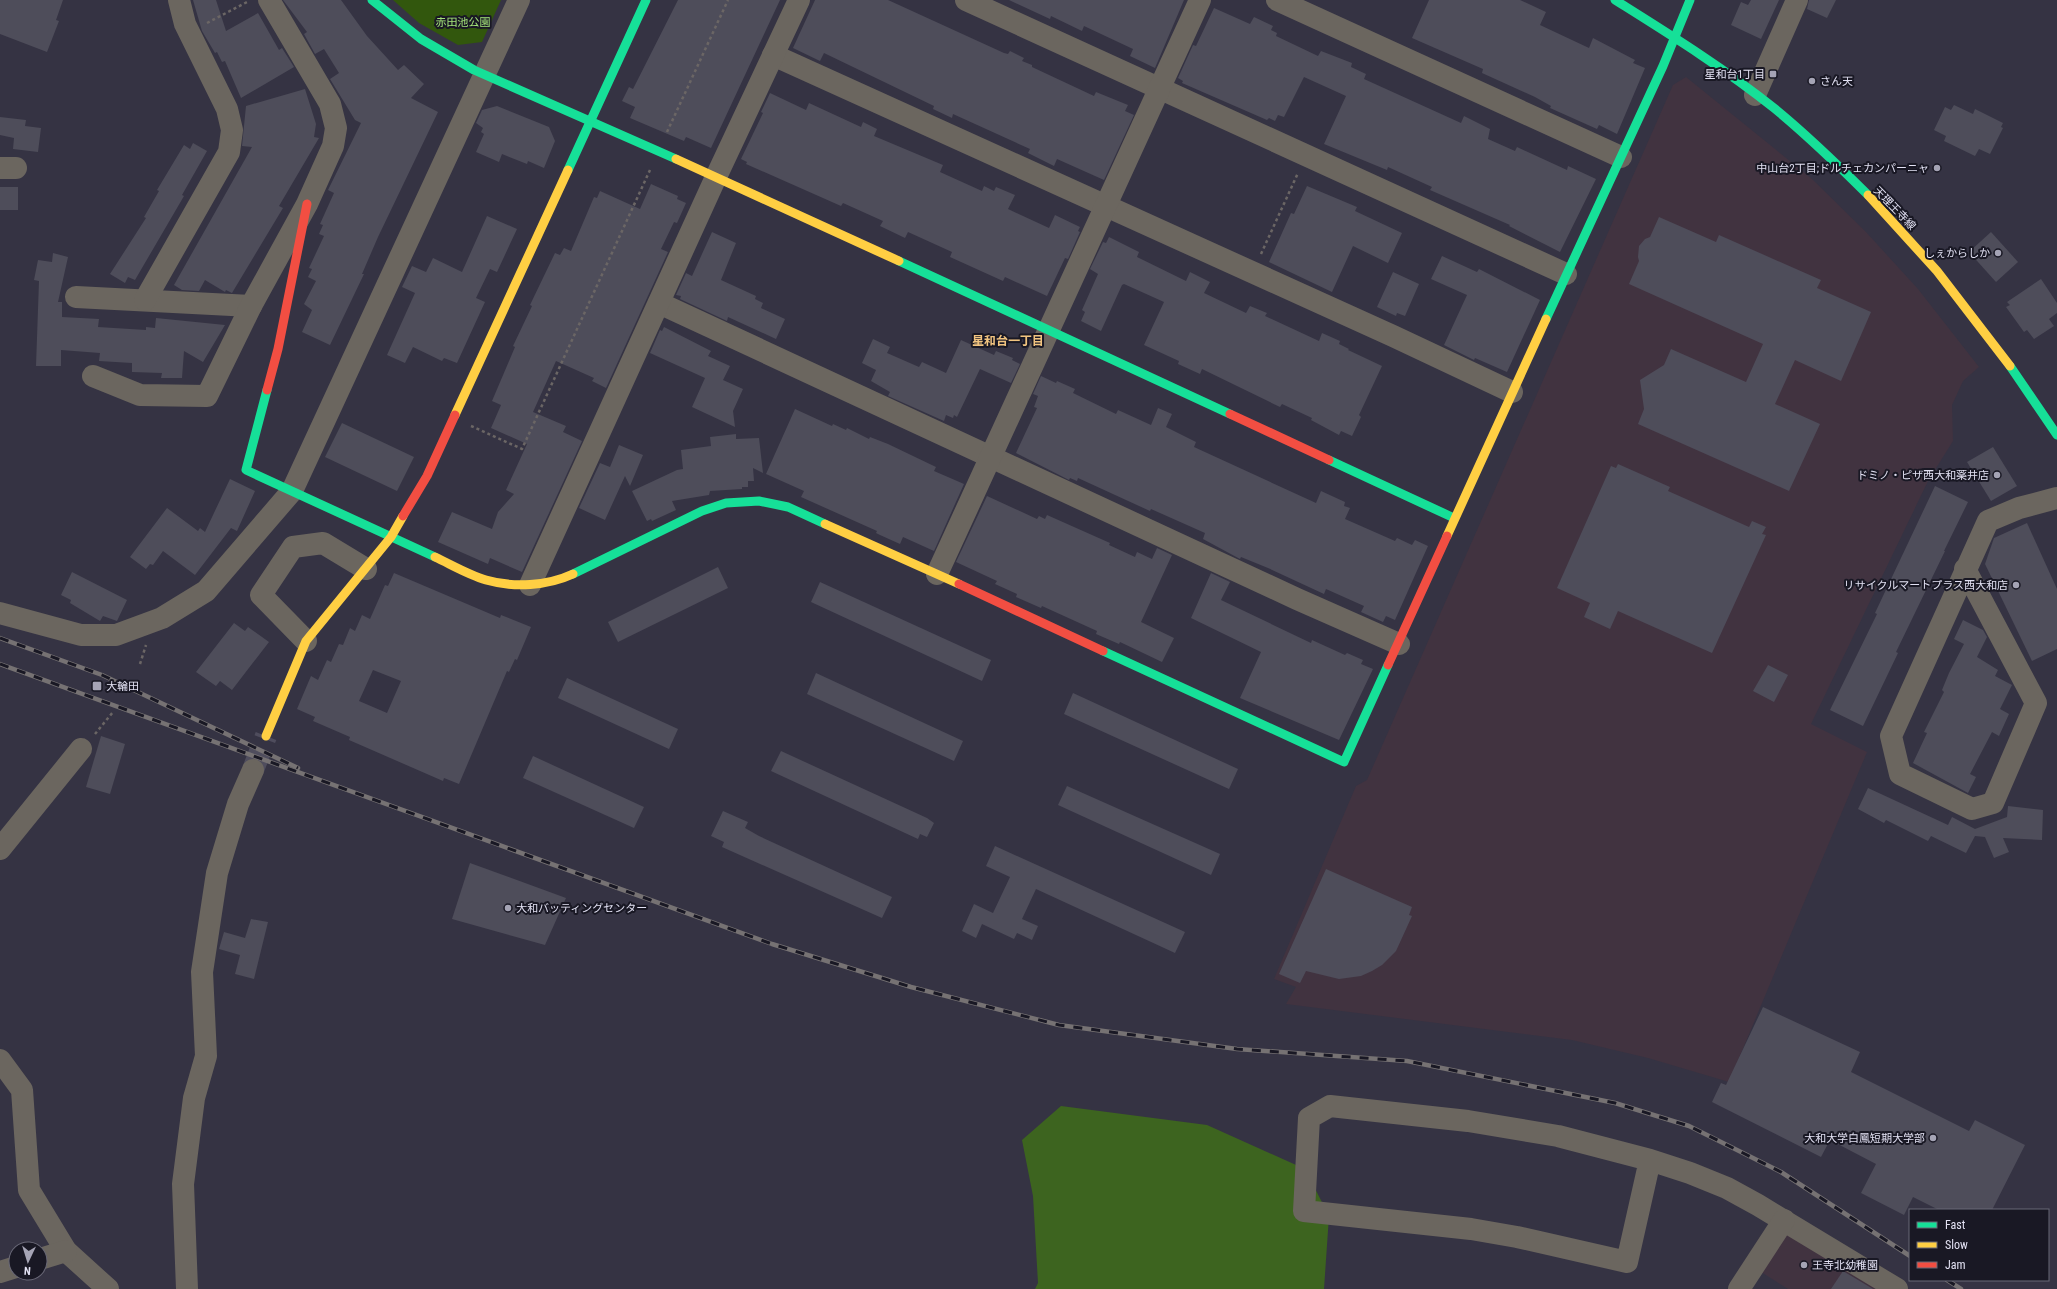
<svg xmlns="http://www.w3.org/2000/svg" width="2057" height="1289" viewBox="0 0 2057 1289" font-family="'Roboto Condensed','Noto Sans JP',sans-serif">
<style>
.education{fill:#413340}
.green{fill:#32570d}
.forest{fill:#3d641f}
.building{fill:#4e4d5a;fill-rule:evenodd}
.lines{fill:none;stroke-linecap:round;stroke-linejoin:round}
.street-tunnel{stroke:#4f4d5d;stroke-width:22;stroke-dasharray:22 11;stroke-linecap:butt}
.path{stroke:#6b6665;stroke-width:2.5;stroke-dasharray:3 3;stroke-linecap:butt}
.street{stroke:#6b665f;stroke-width:22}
.fast{stroke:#16e098;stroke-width:9}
.slow{stroke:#ffcf43;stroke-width:9}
.jam{stroke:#f24e42;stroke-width:9}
.rail-casing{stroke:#767273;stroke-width:4.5}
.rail{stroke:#191824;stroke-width:3;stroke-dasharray:9;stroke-linecap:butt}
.poi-dot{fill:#a5a4b5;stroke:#191824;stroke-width:1.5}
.labels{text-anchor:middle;stroke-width:4;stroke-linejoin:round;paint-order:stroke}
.park-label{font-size:11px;fill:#a3e379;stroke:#191824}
.poi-label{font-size:11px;fill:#e2e1f3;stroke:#191824;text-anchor:end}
.street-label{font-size:11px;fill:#e2e1f3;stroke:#191824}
.neighbourhood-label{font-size:12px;font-weight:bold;fill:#f1c480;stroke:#191824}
</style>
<rect width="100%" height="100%" fill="#353343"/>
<g class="education">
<path d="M 1686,77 L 1812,179 L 1866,232 L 1918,289 L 1979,367 L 1963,381 L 1952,405 L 1953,441 L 1928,481 L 1811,724 L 1867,752 L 1729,1082 L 1648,1058 L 1572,1040 L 1286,1004 L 1296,987 L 1274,979 L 1356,786 L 1367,780 L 1673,85 Z"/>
<path d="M 1789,1234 L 1883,1289 L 1788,1289 L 1758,1270 L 1778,1240 Z"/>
</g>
<path class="green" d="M 393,0 L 501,0 L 482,42 L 458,45 L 419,23 Z"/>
<path class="forest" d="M 1061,1106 L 1207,1125 L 1305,1169 L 1329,1216 L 1324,1289 L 1035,1289 L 1038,1283 L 1033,1196 L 1022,1140 Z"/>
<g class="building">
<path d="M 0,0 L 63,0 L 56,20 L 59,21 L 47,52 L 0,34 Z"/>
<path d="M 193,0 L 216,0 L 226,31 L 258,13 L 279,50 L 282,48 L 294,67 L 241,98 L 225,61 L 222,62 L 217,52 L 215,53 L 202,31 Z"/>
<path d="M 283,0 L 341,0 L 367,36 L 398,70 L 404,65 L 424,84 L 411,98 L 438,112 L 378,237 L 362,274 L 364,274 L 330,345 L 302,332 L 312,310 L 304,304 L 316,281 L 308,277 L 312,269 L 309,268 L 324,236 L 319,234 L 323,225 L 320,224 L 334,193 L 328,190 L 361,123 L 355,120 L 330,79 L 339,73 L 324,49 L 315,54 L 304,34 L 307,32 Z"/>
<path d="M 678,0 L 780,0 L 711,148 L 686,137 L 684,141 L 630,118 L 635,107 L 622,101 L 629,87 L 633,89 Z"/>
<path d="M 815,0 L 888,0 L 1004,53 L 1008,54 L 1010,51 L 1024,58 L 1022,61 L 1032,65 L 1032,67 L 1094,96 L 1096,92 L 1128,105 L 1125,111 L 1134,115 L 1104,180 L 1057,159 L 1054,166 L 1028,153 L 1030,149 L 953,114 L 952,118 L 933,109 L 934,106 L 824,53 L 820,61 L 793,48 Z"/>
<path d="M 1009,0 L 1184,0 L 1155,68 L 1130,56 L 1133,49 L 1084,26 L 1082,31 L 1051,16 L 1050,19 Z"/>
<path d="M 1429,0 L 1520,0 L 1546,12 L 1540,25 L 1589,48 L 1593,38 L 1635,60 L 1633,63 L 1645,68 L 1617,134 L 1599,125 L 1597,129 L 1550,108 L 1551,106 L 1535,97 L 1482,73 L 1483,69 L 1412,38 Z"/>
<path d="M 1751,0 L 1779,0 L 1761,39 L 1731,25 L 1741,2 L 1748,5 Z"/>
<path d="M 1809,0 L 1836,0 L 1827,18 L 1807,9 Z"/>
<path d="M 1214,8 L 1250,24 L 1254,17 L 1273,26 L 1271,30 L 1277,33 L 1276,36 L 1318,56 L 1321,51 L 1352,63 L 1351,67 L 1366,74 L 1364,79 L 1461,123 L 1464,116 L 1490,129 L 1488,139 L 1515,151 L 1517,147 L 1567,170 L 1568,166 L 1596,179 L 1560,252 L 1509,226 L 1510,225 L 1430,190 L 1432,187 L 1388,167 L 1387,170 L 1324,144 L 1346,96 L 1304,77 L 1284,117 L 1278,115 L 1275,121 L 1269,118 L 1267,120 L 1182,83 L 1183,81 L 1178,78 L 1193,45 L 1196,46 Z"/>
<path d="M 305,89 L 316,124 L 314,137 L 319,138 L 279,206 L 283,208 L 232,293 L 226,290 L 225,292 L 205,280 L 199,291 L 182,290 L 174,285 L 252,147 L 242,146 L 246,106 Z"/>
<path d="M 770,93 L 806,110 L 809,103 L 861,127 L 863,122 L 877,129 L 874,136 L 943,165 L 940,172 L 982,191 L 984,186 L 994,191 L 996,187 L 1015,195 L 1008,209 L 1049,228 L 1055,215 L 1080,227 L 1078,231 L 1080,232 L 1068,259 L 1065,258 L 1047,296 L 1005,277 L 1003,281 L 950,257 L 952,252 L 908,232 L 905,238 L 880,226 L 883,221 L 843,203 L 841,206 L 746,164 L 747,162 L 741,159 L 763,113 L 761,112 Z"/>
<path d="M 1954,105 L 1973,114 L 1975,109 L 2003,123 L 2001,127 L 2003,128 L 1990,154 L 1979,149 L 1975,156 L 1944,141 L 1946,136 L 1934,130 L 1945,107 L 1951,110 Z"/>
<path d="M 497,106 L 549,127 L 555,141 L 544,168 L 528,161 L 527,164 L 502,154 L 499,162 L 476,152 L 484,134 L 481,132 L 483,128 L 476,123 L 482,110 Z"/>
<path d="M 0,117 L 26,120 L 25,126 L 41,128 L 38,152 L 13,149 L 14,138 L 0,135 Z"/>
<path d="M 193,143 L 207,151 L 182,195 L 184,196 L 135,280 L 128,277 L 125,283 L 110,274 L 146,218 L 144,217 L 159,191 L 157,190 L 184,145 L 190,149 Z"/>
<path d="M 651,184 L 678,196 L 677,199 L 686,203 L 677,223 L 674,222 L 661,249 L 668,252 L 606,388 L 592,381 L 594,378 L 556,361 L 533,412 L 566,426 L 563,432 L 582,441 L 522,572 L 490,558 L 488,564 L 438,542 L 452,512 L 492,529 L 498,512 L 514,494 L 506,490 L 527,444 L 491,428 L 501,405 L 492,401 L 515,347 L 513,346 L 532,306 L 530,305 L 555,253 L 560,255 L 564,248 L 571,251 L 594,197 L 597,198 L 600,191 L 640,209 Z"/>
<path d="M 1307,186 L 1357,207 L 1355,211 L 1402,233 L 1388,263 L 1353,246 L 1332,292 L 1269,262 L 1291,213 L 1294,214 Z"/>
<rect x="0" y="187" width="18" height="23"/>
<path d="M 487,216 L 517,229 L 497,272 L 490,269 L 476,298 L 485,302 L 457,363 L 444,358 L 442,361 L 413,347 L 405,363 L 387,355 L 415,293 L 402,287 L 412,266 L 426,272 L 433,258 L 462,272 Z"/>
<path d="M 1659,217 L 1716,242 L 1719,235 L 1821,280 L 1817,288 L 1871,312 L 1841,381 L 1795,360 L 1775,404 L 1820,424 L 1789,491 L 1638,424 L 1644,409 L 1640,380 L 1664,365 L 1671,349 L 1746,382 L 1763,344 L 1629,284 L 1639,261 L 1638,257 L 1639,246 L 1645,239 L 1650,237 Z"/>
<path d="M 712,232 L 736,243 L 721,280 L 756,296 L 755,299 L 763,303 L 761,308 L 785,319 L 776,339 L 728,317 L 727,321 L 680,299 L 681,296 L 676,295 L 686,273 L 692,276 Z"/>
<path d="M 1991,232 L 2018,262 L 1996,282 L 1969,252 Z"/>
<path d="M 1109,237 L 1139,252 L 1137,257 L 1186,281 L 1190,272 L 1210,282 L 1204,293 L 1246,313 L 1250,306 L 1267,313 L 1265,316 L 1319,341 L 1322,333 L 1340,341 L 1339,344 L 1349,349 L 1348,350 L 1382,366 L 1359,415 L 1361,417 L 1352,436 L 1341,431 L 1339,435 L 1311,420 L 1312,418 L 1282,404 L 1280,407 L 1202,369 L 1200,374 L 1178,364 L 1179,361 L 1144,345 L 1164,302 L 1124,284 L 1122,285 L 1101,331 L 1081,321 L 1085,312 L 1082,310 L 1098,274 L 1090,269 L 1103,242 L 1106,243 Z"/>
<path d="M 53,253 L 68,257 L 58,302 L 62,302 L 62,317 L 99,319 L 98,327 L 146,330 L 146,327 L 155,328 L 156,318 L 225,325 L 203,362 L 184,351 L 182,378 L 161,378 L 162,373 L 132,372 L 132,363 L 99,361 L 100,353 L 61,350 L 61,366 L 36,366 L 39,281 L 34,280 L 38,260 L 52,262 Z"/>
<path d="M 1442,256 L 1477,272 L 1479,269 L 1540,300 L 1507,372 L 1475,358 L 1474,360 L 1444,345 L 1467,295 L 1431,279 Z"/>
<path d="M 1393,272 L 1419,284 L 1405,316 L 1397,313 L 1396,316 L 1377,307 Z"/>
<path d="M 2041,279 L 2057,303 L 2057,313 L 2049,319 L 2054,326 L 2034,339 L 2027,330 L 2024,332 L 2006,307 L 2010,305 L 2007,302 Z"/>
<path d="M 664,327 L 711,351 L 708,356 L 730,366 L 723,380 L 743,389 L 733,411 L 735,427 L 692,407 L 705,378 L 650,353 L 660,330 L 662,331 Z"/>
<path d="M 873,339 L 890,347 L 887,353 L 919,367 L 922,362 L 946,373 L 961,340 L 994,355 L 996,351 L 1013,358 L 1012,360 L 1020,364 L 1011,383 L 980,369 L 957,417 L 954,415 L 953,418 L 946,415 L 944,421 L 888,396 L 890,392 L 871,381 L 876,370 L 862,363 Z"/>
<path d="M 1041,376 L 1056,383 L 1057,381 L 1075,389 L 1073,393 L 1116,414 L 1118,410 L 1151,425 L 1158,408 L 1172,414 L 1166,427 L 1196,442 L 1194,447 L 1316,503 L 1321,491 L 1345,502 L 1344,506 L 1350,508 L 1345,519 L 1395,541 L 1397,538 L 1412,545 L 1415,540 L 1428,546 L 1395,620 L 1386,616 L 1383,622 L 1361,612 L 1364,606 L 1326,589 L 1324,594 L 1268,568 L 1241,557 L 1240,559 L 1203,539 L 1205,533 L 1151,509 L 1150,511 L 1078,478 L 1077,481 L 1070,478 L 1069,480 L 1016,453 L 1037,408 L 1034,407 L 1038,396 L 1033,394 Z"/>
<path d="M 795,409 L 832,426 L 833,424 L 846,430 L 847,428 L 869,439 L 870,437 L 888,444 L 936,467 L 934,471 L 964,484 L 934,551 L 903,537 L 900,544 L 880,535 L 876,533 L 877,531 L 801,497 L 804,491 L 766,474 Z"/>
<path d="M 342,423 L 414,457 L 397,491 L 325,457 Z"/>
<path d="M 736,434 L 736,439 L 759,438 L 763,473 L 753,468 L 754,481 L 748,481 L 748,487 L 742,487 L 742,489 L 710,491 L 709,495 L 672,501 L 676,510 L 652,521 L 651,519 L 647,521 L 632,491 L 677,470 L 683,469 L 681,450 L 711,446 L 710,437 Z"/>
<path d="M 619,445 L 643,455 L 630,486 L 625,476 L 605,520 L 579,508 L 600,463 L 610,467 Z"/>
<path d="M 1993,447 L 2017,486 L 1991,501 L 1967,462 Z"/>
<path d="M 1618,464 L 1670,487 L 1668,491 L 1749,527 L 1752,521 L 1766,527 L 1762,534 L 1766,535 L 1712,653 L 1618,611 L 1610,629 L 1584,617 L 1590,603 L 1557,588 L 1611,466 L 1616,468 Z"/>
<path d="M 230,479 L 255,491 L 237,531 L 231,528 L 195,575 L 163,551 L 153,565 L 150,564 L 146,569 L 130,557 L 167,508 L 198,531 L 200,528 L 205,532 Z"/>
<path d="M 1935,486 L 1968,502 L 1944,551 L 1945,551 L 1896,652 L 1898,653 L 1863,726 L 1830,710 L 1877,614 L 1875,613 Z"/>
<path d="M 987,496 L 1037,519 L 1039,516 L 1045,519 L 1047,515 L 1110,543 L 1109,545 L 1135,557 L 1137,552 L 1152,559 L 1157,548 L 1172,555 L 1141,622 L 1174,638 L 1162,662 L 1120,642 L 1119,644 L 1096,634 L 1097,631 L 1042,606 L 1041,608 L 1016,597 L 1017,594 L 995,584 L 997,581 L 956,562 Z"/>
<path d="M 2027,523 L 2057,589 L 2057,649 L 2032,661 L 1985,564 L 1994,538 Z"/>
<path d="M 718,567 L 728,588 L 618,642 L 608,622 Z"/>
<path d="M 72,572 L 127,600 L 117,621 L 103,616 L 100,621 L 70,603 L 71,600 L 61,595 Z"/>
<path d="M 394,573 L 500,618 L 501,615 L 531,627 L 517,660 L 515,659 L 509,672 L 507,671 L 459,784 L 444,778 L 443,781 L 349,740 L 350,737 L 313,721 L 315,717 L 297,709 L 311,676 L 318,680 L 327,660 L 331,662 L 339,644 L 343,645 L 350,628 L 355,631 L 362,615 L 370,619 L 385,585 L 388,586 ZM 373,670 L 401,681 L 387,713 L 359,701 Z"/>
<path d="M 1211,573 L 1230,582 L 1221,600 L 1311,643 L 1312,640 L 1345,655 L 1347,653 L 1363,660 L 1361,664 L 1373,669 L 1339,740 L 1240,698 L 1261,652 L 1191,618 Z"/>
<path d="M 820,582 L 991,660 L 982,681 L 811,602 Z"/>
<path d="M 1963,620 L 1983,630 L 1987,637 L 1977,657 L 1998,670 L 1995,676 L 2012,685 L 2000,709 L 2009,714 L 1999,736 L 1992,732 L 1970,774 L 1976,777 L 1968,793 L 1913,763 L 1927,733 L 1924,732 L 1944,692 L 1942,690 L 1949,673 L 1964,644 L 1954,639 Z"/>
<path d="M 234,623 L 245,631 L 248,627 L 269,642 L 232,690 L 220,681 L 216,686 L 196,672 Z"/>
<path d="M 1768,665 L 1788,675 L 1774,702 L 1753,691 Z"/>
<path d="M 816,673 L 963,741 L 954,761 L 807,694 Z"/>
<path d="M 567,678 L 678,729 L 669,749 L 558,698 Z"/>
<path d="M 1073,693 L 1238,769 L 1229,789 L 1064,714 Z"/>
<path d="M 101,736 L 125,744 L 110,794 L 86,787 Z"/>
<path d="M 781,751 L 927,818 L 934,823 L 927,837 L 920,834 L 918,839 L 771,771 Z"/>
<path d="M 533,756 L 644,807 L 634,828 L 523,778 Z"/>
<path d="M 1067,786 L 1220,854 L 1211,875 L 1058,805 Z"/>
<path d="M 1868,788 L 1948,825 L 1952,817 L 1975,829 L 2007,817 L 2008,806 L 2043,810 L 2042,840 L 2003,838 L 2009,852 L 1994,858 L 1985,837 L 1975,836 L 1966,853 L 1931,836 L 1928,841 L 1886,820 L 1884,823 L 1858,809 Z"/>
<path d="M 723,811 L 748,822 L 745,828 L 759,836 L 892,897 L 882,918 L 722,847 L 724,842 L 711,836 Z"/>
<path d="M 995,846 L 1185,932 L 1175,953 L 1036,889 L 1022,919 L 1038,926 L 1032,940 L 1017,933 L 1014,939 L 982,924 L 976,938 L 962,931 L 974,904 L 993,913 L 1010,877 L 986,866 Z"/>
<path d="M 470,863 L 566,898 L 545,945 L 452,919 Z"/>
<path d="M 1326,869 L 1412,907 L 1409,915 L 1412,916 L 1396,951 L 1382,965 L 1372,971 L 1361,976 L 1339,979 L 1306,971 L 1300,983 L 1279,974 Z"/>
<path d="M 251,919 L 268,922 L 254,979 L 235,974 L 240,955 L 219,949 L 224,932 L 245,938 Z"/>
<path d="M 1763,1007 L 1860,1052 L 1851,1072 L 1969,1131 L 1975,1120 L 2025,1145 L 1992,1210 L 1939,1210 L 1913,1197 L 1904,1215 L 1861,1193 L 1876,1164 L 1830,1140 L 1821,1157 L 1712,1102 L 1721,1083 L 1726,1085 Z"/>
<path d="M 1843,1271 L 1873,1289 L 1831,1289 Z"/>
</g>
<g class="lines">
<path class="street-tunnel" d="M 253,770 L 266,736"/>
<g class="path">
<path d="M 207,23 L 249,1"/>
<path d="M 667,132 L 728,0"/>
<path d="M 1261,254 L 1298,173"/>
<path d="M 471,426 L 522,449 L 650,170"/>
<path d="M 140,664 L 146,645"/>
<path d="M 95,734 L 113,712"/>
</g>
<g class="street">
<path d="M 966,0 L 1566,274"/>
<path d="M 1277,0 L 1621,157"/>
<path d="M 773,55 L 1393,336 L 1512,392"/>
<path d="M 1755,95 L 1797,0"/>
<path d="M 0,168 L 16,168"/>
<path d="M 76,297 L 251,306"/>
<path d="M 145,300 L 229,152 L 232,130 L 227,109 L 185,24 L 179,0"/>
<path d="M 659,303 L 1297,599 L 1399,644"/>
<path d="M 93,376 L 140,395 L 207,396 L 251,306 L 307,204 L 333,146 L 336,128 L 330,104 L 269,0"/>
<path d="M 1965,569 L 2036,703 L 1993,803 L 1972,809 L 1900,774 L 1891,736 L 1988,521 L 2019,508 L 2057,498"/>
<path d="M 937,574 L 1200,0"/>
<path d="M 530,585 L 716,177 L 799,0"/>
<path d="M 0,613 L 81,635 L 116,635 L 162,618 L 206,591 L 292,491 L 519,0"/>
<path d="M 306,641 L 261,595 L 293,547 L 323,543 L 366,569"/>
<path d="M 0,849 L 81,749"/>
<path d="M 0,1060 L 22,1090 L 29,1190 L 66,1251 L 108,1289"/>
<path d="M 1650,1160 L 1627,1262 L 1517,1237 L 1471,1229 L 1304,1211 L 1309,1118 L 1330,1106 L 1468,1121 L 1558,1136 L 1650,1160 L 1690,1173 L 1727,1188 L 1758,1205 L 1897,1289"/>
<path d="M 40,1259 L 66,1251"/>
<path d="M 0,1272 L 16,1267"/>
<path d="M 187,1289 L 183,1184 L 194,1098 L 206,1056 L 202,972 L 217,873 L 238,804 L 253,770"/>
<path d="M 1739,1289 L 1784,1220"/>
</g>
<g class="fast">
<path d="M 372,0 L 421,39 L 474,70 L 676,159"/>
<path d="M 1615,0 C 1669,34 1724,68 1774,108 C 1807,135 1838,165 1868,195"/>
<path d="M 568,170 L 646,0"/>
<path d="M 899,261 L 1230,414"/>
<path d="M 1546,319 L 1663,66 L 1690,0"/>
<path d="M 2010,366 L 2057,435"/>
<path d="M 267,390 L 246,470 L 435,557"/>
<path d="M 1329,460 L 1454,518"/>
<path d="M 573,574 L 702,511 L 726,503 L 759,501 L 788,507 L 825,524"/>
<path d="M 1103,651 L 1344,762 L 1388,665"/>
</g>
<g class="slow">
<path d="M 676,159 L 899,261"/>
<path d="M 1868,195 L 1937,271 L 2010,366"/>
<path d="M 455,415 L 568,170"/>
<path d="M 825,524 L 959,584"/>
<path d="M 1447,536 L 1546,319"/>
<path d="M 435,557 C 452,565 469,575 486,580 C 514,588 547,586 573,574"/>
<path d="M 266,736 L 306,641 L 391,537 L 403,516"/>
</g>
<g class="jam">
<path d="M 267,390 L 278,349 L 307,204"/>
<path d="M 1230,414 L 1329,460"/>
<path d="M 403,516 L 427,476 L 455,415"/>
<path d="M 959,584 L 1103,651"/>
<path d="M 1388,665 L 1447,536"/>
</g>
<defs>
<g id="rail">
<path d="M 0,638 L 102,675 L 298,768"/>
<path d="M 0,664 L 772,944 L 911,987 L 1059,1025 L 1237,1049 L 1407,1061 L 1615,1103 L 1689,1126 L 1781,1172 L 1910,1256"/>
<path d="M 1947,1280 L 1961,1289"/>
</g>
</defs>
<use href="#rail" class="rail-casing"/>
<use href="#rail" class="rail"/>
</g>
<g class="poi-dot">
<rect x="1769" y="70" width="8" height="8" rx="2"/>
<circle cx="1812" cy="81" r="4"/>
<circle cx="1937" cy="168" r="4"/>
<circle cx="1998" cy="253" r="4"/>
<circle cx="1997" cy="475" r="4"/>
<circle cx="2016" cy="585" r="4"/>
<rect x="92" y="681" width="10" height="10" rx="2"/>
<circle cx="508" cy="908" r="4"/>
<circle cx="1933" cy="1138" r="4"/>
<circle cx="1804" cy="1265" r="4"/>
</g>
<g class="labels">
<g class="park-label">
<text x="463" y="26">赤田池公園</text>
</g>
<g class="poi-label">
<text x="1765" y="78">星和台1丁目</text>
<text x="1820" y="85" text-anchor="start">さん天</text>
<text x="1929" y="172">中山台2丁目;ドルチェカンパーニャ</text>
<text x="1990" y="257">しぇからしか</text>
<text x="1989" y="479">ドミノ・ピザ西大和薬井店</text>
<text x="2008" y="589">リサイクルマートプラス西大和店</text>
<text x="106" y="690" text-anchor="start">大輪田</text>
<text x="516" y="912" text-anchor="start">大和バッティングセンター</text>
<text x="1925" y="1142">大和大学白鳳短期大学部</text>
<text x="1812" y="1269" text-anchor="start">王寺北幼稚園</text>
</g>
<g class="street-label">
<text transform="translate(1895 208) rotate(46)" y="4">天理王寺線</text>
</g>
<g class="neighbourhood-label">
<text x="1008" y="345">星和台一丁目</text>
</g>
</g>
<rect x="1909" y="1209" width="140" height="72" fill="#191824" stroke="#696877"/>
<rect x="1917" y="1222" width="20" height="6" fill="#16e098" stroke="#696877"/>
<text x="1945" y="1229" font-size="12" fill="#e2e1f3">Fast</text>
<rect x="1917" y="1242" width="20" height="6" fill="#ffcf43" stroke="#696877"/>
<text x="1945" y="1249" font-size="12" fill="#e2e1f3">Slow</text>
<rect x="1917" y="1262" width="20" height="6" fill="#f24e42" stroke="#696877"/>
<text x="1945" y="1269" font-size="12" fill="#e2e1f3">Jam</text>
<g transform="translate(28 1261) rotate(184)"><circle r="19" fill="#191824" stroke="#696877"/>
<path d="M0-3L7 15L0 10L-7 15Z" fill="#a5a4b5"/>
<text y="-6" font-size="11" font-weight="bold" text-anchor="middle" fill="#e2e1f3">N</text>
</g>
</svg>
